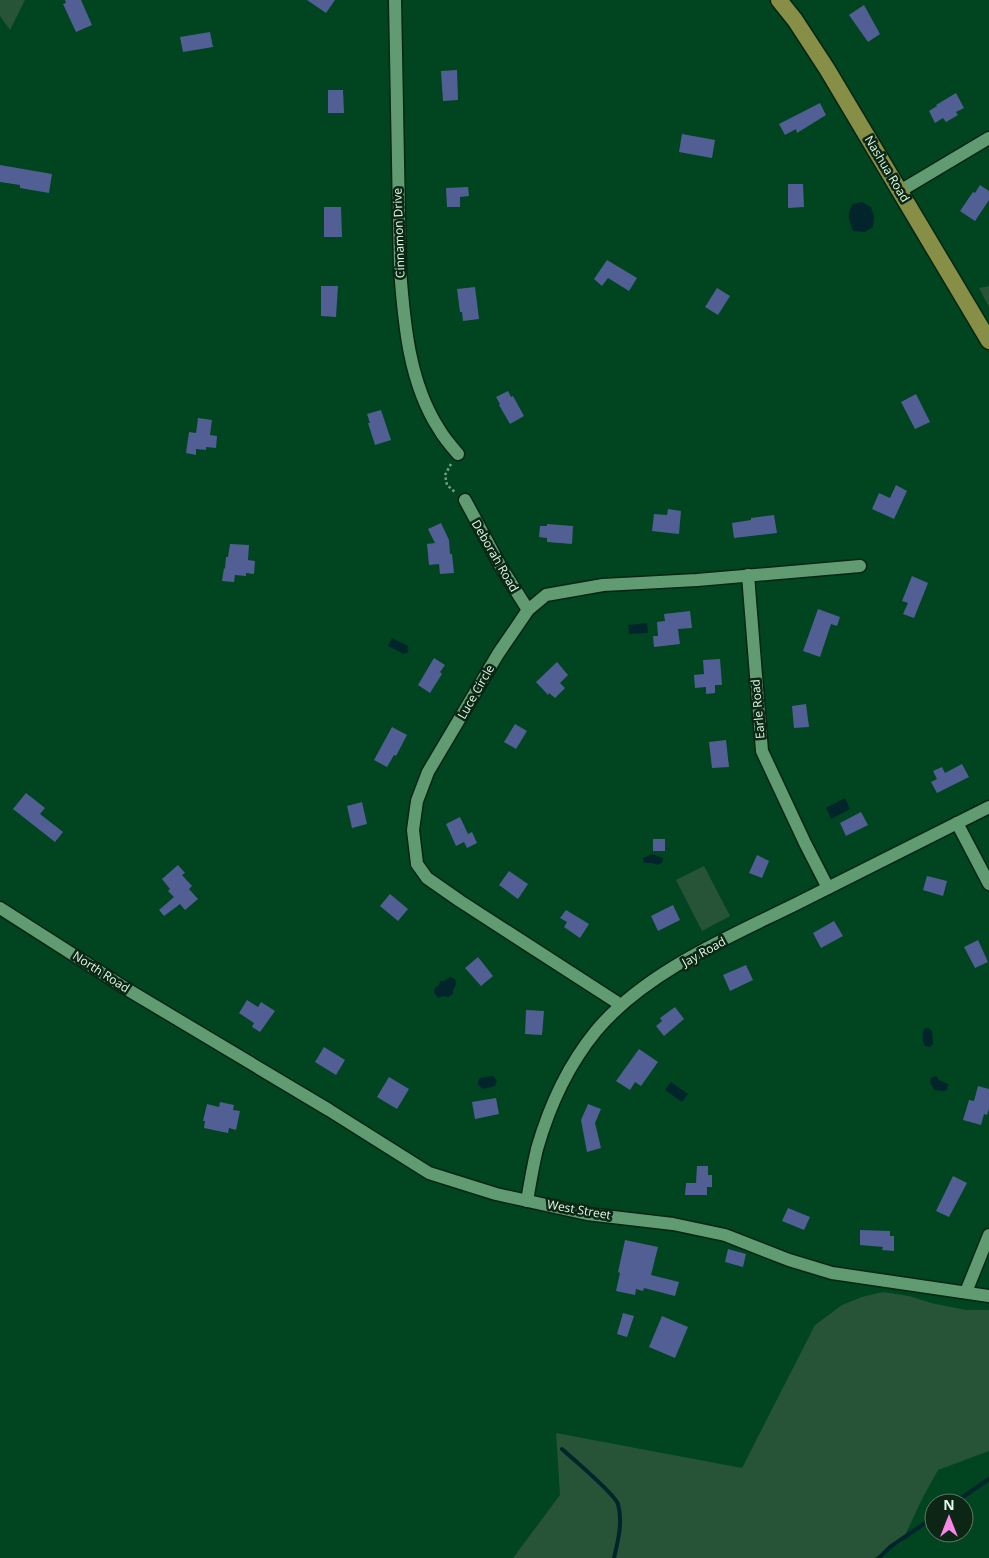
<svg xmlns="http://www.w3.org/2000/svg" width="989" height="1558" viewBox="0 0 989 1558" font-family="'Open Sans',sans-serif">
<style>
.green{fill:#275436}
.water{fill:#02252b}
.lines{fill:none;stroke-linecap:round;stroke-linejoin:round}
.stream{stroke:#02252b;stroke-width:4}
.building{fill:#525f94}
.minor-casing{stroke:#062613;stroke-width:15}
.major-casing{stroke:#062613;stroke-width:19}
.path{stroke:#72a285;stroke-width:2.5;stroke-dasharray:2.5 2.5;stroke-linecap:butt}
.minor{stroke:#619b72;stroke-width:12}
.major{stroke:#878f47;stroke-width:16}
.labels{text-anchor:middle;stroke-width:5;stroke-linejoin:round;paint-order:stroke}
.street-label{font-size:12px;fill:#defce5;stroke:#0c2515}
</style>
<rect width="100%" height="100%" fill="#004420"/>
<g class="green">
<path d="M 0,0 L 25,0 L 10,30 L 0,16 Z"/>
<path d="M 989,286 L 989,307 L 979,288 Z"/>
<path d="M 704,866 L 730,916 L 702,931 L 676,880 Z"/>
<path d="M 883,1292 L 909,1296 L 931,1303 L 966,1310 L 989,1310 L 989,1451 L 938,1470 L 922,1499 L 902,1542 L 874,1558 L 513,1558 L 560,1495 L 556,1433 L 742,1468 L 815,1325 L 842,1305 L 862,1297 Z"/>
</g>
<g class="water">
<path d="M 862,202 L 871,207 L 874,217 L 873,227 L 865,232 L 853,231 C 849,221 846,213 853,204 Z"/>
<path d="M 647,623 L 648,633 L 629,634 L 628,625 Z"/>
<path d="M 392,638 L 408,646 L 407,649 L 409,650 L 407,653 L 405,653 L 404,654 L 388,646 Z"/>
<path d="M 845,798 L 850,809 L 831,819 L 826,808 Z"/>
<path d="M 652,854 L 663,858 L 662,863 L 657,865 L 652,863 L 644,863 L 643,858 Z"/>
<path d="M 450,977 C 455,978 456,980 456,985 L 453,990 L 453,994 L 448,997 L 444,996 L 438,998 L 434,992 L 435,988 L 439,985 L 440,981 L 444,981 Z"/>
<path d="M 928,1028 L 932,1031 L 933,1044 L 930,1047 L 925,1046 C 922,1041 922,1033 924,1029 Z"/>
<path d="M 493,1076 L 497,1081 L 495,1086 L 483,1089 L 478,1085 L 478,1081 L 480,1078 Z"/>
<path d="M 936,1076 L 939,1080 L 948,1084 L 947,1090 L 943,1091 L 934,1090 L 930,1082 L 931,1078 Z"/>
<path d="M 671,1082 L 688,1094 L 682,1102 L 665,1090 Z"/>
</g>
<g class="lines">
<g class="stream">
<path d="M 562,1449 C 572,1458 615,1494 618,1504 C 623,1522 618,1541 614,1558"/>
<path d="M 954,1503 L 989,1479"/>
<path d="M 879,1558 L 890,1547 L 934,1517"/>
</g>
</g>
<g class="building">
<path d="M 65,0 L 81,0 L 92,25 L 76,32 L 63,4 L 66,3 Z"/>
<path d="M 307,0 L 335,0 L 326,13 Z"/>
<path d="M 864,5 L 880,34 L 868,42 L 849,15 Z"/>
<path d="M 210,32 L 213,47 L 183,52 L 180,37 Z"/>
<path d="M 457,70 L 458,100 L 443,101 L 441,71 Z"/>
<path d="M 328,90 L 343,90 L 344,113 L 328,113 Z"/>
<path d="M 956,93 L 964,108 L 956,112 L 958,115 L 946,122 L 943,118 L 935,123 L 929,111 L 937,106 L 936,105 Z"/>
<path d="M 820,103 L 826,115 L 797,133 L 796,129 L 785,135 L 779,124 Z"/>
<path d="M 682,134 L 715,140 L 712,158 L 679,152 Z"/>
<path d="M 0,165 L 52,174 L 49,193 L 20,188 L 20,185 L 0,182 Z"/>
<path d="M 788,184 L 803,184 L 804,207 L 788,208 Z"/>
<path d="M 980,185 L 989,191 L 989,200 L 975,221 L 960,211 L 973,192 L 975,193 Z"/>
<path d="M 468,187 L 469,196 L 460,197 L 460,207 L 447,207 L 446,188 Z"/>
<path d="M 324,207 L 341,207 L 342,237 L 324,237 Z"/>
<path d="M 607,260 L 637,278 L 629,291 L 608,278 L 602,286 L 594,279 Z"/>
<path d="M 321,286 L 338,286 L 336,317 L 321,316 Z"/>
<path d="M 475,287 L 479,319 L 463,321 L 462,312 L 460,312 L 457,289 Z"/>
<path d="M 717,288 L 730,296 L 718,315 L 705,307 Z"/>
<path d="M 508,391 L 511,397 L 513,396 L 524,416 L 510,424 L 499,405 L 500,404 L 496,397 Z"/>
<path d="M 916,394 L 930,422 L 915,429 L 901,402 Z"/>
<path d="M 381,410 L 391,440 L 375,445 L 368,423 L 370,423 L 367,414 Z"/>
<path d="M 198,418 L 212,420 L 210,435 L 217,436 L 216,448 L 206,447 L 206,450 L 196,449 L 196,455 L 186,453 L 189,432 L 196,433 Z"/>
<path d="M 896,485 L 907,491 L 894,519 L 872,509 L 879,493 L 890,498 Z"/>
<path d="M 668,509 L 681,511 L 679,534 L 652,531 L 654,514 L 667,515 Z"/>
<path d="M 774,515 L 777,533 L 734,538 L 732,523 L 751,520 L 751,518 Z"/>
<path d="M 441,523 L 449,540 L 450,554 L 452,554 L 454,573 L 440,574 L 439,564 L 429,565 L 427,544 L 435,543 L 428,529 Z"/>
<path d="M 547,524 L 573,526 L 572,544 L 547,542 L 547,538 L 539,537 L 540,526 L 547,526 Z"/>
<path d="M 230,544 L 249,545 L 248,560 L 255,561 L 254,574 L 246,573 L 246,576 L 235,575 L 234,582 L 222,581 L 224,568 L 225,569 L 226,557 L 228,557 Z"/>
<path d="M 912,576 L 928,583 L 914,618 L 903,614 L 908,603 L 902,601 Z"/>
<path d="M 818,609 L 840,617 L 837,626 L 831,624 L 820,657 L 803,651 Z"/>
<path d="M 690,611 L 692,628 L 678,629 L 680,644 L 654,647 L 653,636 L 658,636 L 657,622 L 665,621 L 664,614 Z"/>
<path d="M 434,658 L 445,665 L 440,672 L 442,674 L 430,693 L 418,685 Z"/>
<path d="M 720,659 L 722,685 L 715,685 L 715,693 L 706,694 L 706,687 L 695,688 L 694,675 L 704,674 L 703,660 Z"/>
<path d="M 557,662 L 568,675 L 560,683 L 565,688 L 555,698 L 549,693 L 548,695 L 536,682 Z"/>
<path d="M 806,704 L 809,727 L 794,728 L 792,706 Z"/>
<path d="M 515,724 L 527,731 L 516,749 L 504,742 Z"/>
<path d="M 392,727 L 407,735 L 396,756 L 394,755 L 387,767 L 374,760 Z"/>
<path d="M 726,740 L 729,767 L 712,768 L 709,742 Z"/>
<path d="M 962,764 L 969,777 L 937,793 L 931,782 L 937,779 L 933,771 L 942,767 L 945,773 Z"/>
<path d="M 26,793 L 45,808 L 40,814 L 63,832 L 55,842 L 13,809 Z"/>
<path d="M 362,802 L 367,824 L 352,828 L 347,806 Z"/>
<path d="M 861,812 L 868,825 L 846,836 L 840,823 Z"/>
<path d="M 460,817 L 468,834 L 472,832 L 477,843 L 467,848 L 464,842 L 456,846 L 446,824 Z"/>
<rect x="653" y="839" width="12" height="12"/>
<path d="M 757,855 L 769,861 L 762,878 L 749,873 Z"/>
<path d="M 178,865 L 185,873 L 182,875 L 192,886 L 189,889 L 198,899 L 185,910 L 180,904 L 164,916 L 159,910 L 174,897 L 168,891 L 170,889 L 162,879 Z"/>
<path d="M 509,871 L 528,884 L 518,899 L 499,885 Z"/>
<path d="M 927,876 L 947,881 L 943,896 L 923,890 Z"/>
<path d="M 390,894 L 408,909 L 398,921 L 380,906 Z"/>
<path d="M 673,905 L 680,920 L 658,931 L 651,916 Z"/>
<path d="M 566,910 L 589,924 L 580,938 L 564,927 L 567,922 L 560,918 Z"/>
<path d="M 834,921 L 843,936 L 821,948 L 813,933 Z"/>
<path d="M 978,940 L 988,962 L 975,968 L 964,947 Z"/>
<path d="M 478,957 L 493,976 L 481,986 L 465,968 Z"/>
<path d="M 746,965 L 753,980 L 730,991 L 723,975 Z"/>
<path d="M 247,1000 L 258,1007 L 261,1002 L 275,1011 L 260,1032 L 252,1027 L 254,1023 L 239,1013 Z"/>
<path d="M 675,1007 L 684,1019 L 664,1036 L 656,1026 L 662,1021 L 660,1018 Z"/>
<path d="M 526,1010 L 544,1011 L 542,1035 L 525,1034 Z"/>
<path d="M 324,1047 L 345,1060 L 336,1075 L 315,1062 Z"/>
<path d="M 639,1049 L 658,1062 L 641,1086 L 635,1082 L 630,1090 L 616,1081 Z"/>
<path d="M 389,1077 L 409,1089 L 397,1109 L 377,1097 Z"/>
<path d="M 978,1086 L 989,1089 L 989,1109 L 987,1115 L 984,1114 L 981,1125 L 963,1120 L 969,1100 L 974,1101 Z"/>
<path d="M 496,1098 L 499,1114 L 475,1119 L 472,1102 Z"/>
<path d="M 220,1102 L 234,1105 L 233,1110 L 240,1111 L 236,1130 L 229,1128 L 228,1133 L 204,1128 L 205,1121 L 203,1121 L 207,1104 L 219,1107 Z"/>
<path d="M 588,1104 L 601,1109 L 595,1123 L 601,1148 L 587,1152 L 581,1120 Z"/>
<path d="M 697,1166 L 708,1166 L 708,1175 L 712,1175 L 712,1187 L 707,1187 L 707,1195 L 685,1195 L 686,1183 L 696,1183 Z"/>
<path d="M 953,1176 L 967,1183 L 949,1217 L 936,1211 Z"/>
<path d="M 788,1208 L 810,1217 L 804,1230 L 782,1221 Z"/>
<path d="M 860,1230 L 890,1231 L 890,1236 L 894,1236 L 894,1251 L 882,1250 L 883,1247 L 860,1245 Z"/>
<path d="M 625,1240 L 658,1247 L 651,1275 L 679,1282 L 675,1296 L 644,1288 L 643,1291 L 636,1289 L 635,1295 L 616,1291 L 620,1273 L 618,1272 Z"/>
<path d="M 728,1249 L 746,1254 L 743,1267 L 725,1262 Z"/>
<path d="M 623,1313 L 634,1316 L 627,1337 L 617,1334 Z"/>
<path d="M 662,1316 L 688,1327 L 675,1358 L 649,1347 Z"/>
</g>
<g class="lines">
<defs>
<g id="minor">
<path d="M 395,0 L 400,269 C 404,323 409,383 439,429 C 444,438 451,446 458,454"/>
<path d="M 900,191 L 989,138"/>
<path d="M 465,500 L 501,567 L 528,610"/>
<path d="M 748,575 L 762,751 L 805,843 L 828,888"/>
<path d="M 957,823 L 989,884"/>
<path d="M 0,908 L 130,991 L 329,1110 L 429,1173 L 496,1194 L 587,1214 L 673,1224 L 725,1235 L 789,1260 L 832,1273 L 989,1296"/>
<path d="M 621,1005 L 460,901 L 427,878 L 417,864 L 413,830 L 417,801 L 428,772 L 498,654 L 528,610 L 546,595 L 603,585 L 697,580 L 860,566"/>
<path d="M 527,1201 C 530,1183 533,1166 537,1149 C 549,1107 569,1064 596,1031 C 645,972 729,937 796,904 C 861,872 925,839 989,807"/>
<path d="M 966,1292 L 989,1235"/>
</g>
<path id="major" d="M 779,0 L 795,20 L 827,69 L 989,341"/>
</defs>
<use href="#minor" class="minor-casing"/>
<use href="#major" class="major-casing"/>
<path class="path" d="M 451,464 L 445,475 L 447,485 L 456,493"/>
<use href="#minor" class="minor"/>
<use href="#major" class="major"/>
</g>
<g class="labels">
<g class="street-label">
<text transform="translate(887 169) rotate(59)" y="4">Nashua Road</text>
<text transform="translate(399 233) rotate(-92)" y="4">Cinnamon Drive</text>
<text transform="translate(495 556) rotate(60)" y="4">Deborah Road</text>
<text transform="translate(476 692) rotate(-60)" y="4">Luce Circle</text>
<text transform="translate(758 709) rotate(-95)" y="4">Earle Road</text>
<text transform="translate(704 952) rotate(-29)" y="4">Jay Road</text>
<text transform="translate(101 972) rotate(33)" y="4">North Road</text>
<text transform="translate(579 1210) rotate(10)" y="4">West Street</text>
</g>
</g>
<g transform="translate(949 1518)"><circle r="24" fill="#0c2515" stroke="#607b68"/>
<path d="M0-4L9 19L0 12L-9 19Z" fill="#f987e8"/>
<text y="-8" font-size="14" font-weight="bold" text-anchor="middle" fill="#defce5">N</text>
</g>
</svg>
